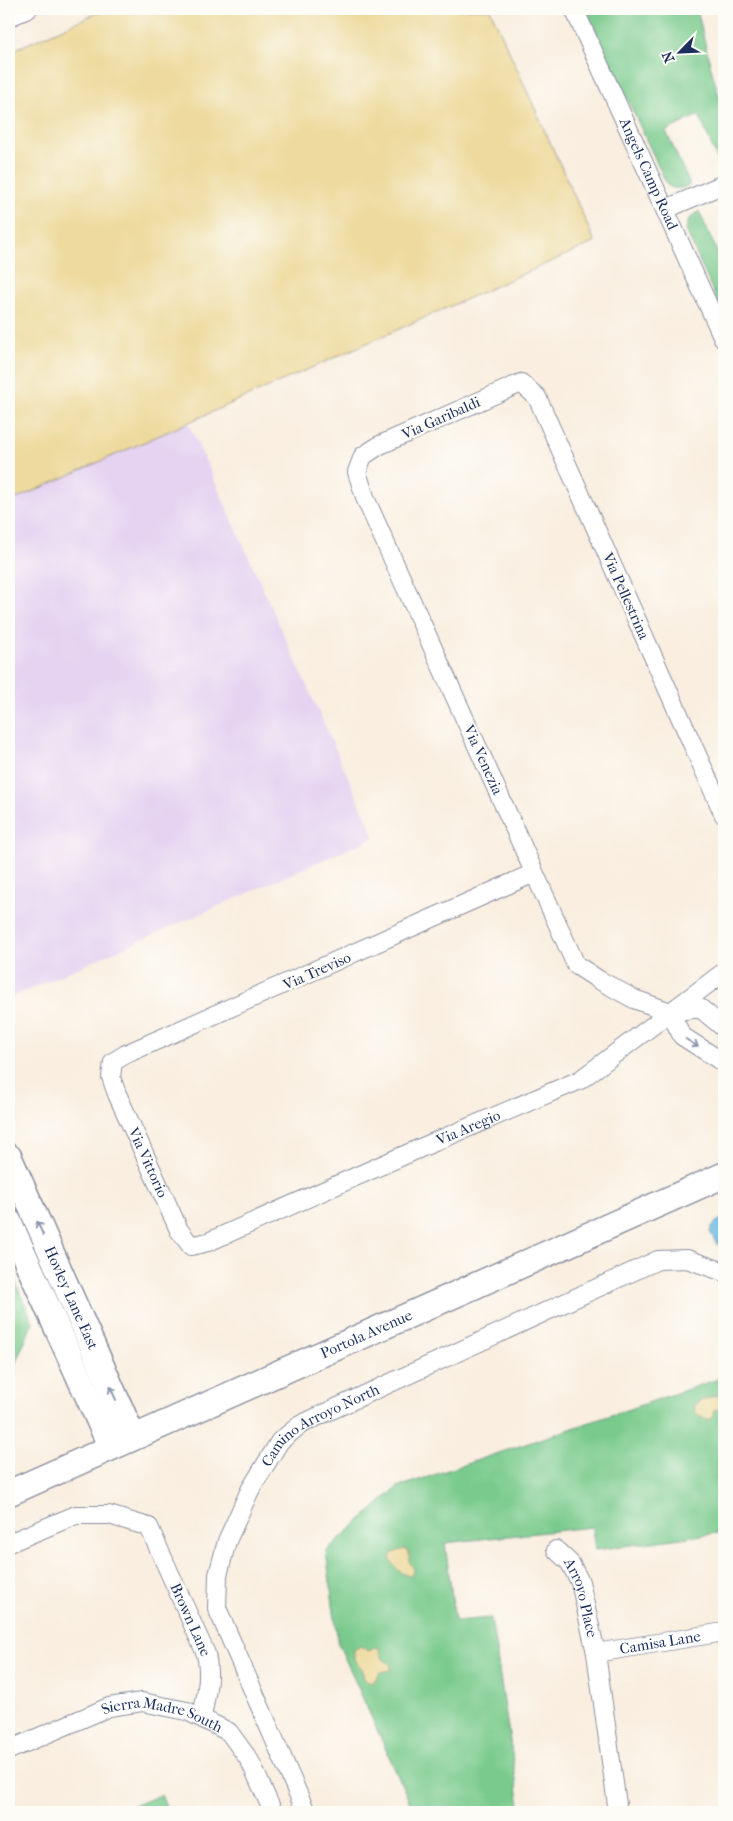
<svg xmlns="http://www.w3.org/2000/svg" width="733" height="1821" viewBox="0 0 733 1821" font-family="'IM FELL French Canon',serif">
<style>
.built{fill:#e5d3f1}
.green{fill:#79ca8c;stroke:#4a7c75}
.sand{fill:#eeda9e;stroke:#84847e}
.water{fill:#68b8e3;stroke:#4274a0}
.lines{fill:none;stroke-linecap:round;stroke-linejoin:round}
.street-casing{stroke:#8a8e9e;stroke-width:20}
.secondary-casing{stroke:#8a8e9e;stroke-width:28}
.street{stroke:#fff;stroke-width:18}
.secondary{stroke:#fff;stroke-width:25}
.oneway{stroke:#8d97ae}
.labels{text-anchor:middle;stroke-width:5;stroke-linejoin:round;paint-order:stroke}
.street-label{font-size:15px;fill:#1b2f5e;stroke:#fdfcf7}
</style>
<rect width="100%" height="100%" fill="#fdfcf7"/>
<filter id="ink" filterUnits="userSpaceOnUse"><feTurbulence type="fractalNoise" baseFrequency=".02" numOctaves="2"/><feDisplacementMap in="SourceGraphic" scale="10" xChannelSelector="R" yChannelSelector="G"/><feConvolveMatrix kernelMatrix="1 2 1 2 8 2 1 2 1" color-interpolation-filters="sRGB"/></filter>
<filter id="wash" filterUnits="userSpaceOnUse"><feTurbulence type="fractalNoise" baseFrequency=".0096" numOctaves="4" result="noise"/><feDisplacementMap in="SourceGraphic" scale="20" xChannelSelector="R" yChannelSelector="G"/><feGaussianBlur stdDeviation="1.12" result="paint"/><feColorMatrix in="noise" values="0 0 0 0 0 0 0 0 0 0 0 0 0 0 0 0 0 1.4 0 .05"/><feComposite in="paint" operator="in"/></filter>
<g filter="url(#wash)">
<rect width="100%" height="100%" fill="#f9eedf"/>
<path class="built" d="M 188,422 L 375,837 L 9,998 L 9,502 Z"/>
<g class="green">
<path d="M 586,9 L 697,9 L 712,72 L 724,112 L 724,167 L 717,159 L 699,115 L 666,131 L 690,185 C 681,189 675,190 667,185 Z"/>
<path d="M 699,211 L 724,267 L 724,317 L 686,230 L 689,219 Z"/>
<path d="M 9,1268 L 33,1322 L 9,1379 Z"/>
<path d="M 724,1377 L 724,1532 L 595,1550 L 592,1527 L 445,1543 L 455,1621 L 491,1618 L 521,1812 L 414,1812 L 338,1643 L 326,1551 L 398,1487 Z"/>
<path d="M 161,1795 L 169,1812 L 116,1812 Z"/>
</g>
<g class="sand">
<path d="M 106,9 L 490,9 L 595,242 L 9,502 L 9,52 Z"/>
<path d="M 717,1395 C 723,1400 725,1407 715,1410 L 713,1418 L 706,1420 L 696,1414 L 694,1407 L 698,1402 Z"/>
<path d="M 404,1549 L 409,1551 L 409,1561 L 414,1569 L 411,1576 C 401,1575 392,1566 390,1557 L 393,1553 Z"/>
<path d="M 360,1646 L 369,1651 L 376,1647 L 379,1648 L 383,1659 L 389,1663 L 391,1667 L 391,1670 L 380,1672 L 375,1680 L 371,1683 L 364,1679 L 363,1670 L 354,1659 L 354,1650 Z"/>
</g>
<path class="water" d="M 724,1219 L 724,1249 L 716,1243 L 710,1232 C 712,1224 717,1220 724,1219 Z"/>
</g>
<g filter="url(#ink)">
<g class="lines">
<defs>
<g id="street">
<path id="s1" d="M 574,9 L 724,340"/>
<path d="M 9,17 L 28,9"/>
<path d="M 666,209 L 724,184"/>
<path id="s2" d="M 724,815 L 537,397 L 521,383 L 380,445 L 363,456 L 357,472 L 366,500 L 576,965 L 599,980 L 634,999 L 670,1012 L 700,1008 L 724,1028"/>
<path id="s3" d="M 534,873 L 126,1054 L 113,1062 L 111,1077 L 117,1094 L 179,1230 L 191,1246 L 208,1242 L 425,1146 L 580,1080 L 724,972"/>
<path d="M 670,1012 L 682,1036 L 724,1063"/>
<path id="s4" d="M 9,1543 L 76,1515 L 109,1515 L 149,1527 L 206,1654 C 211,1676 206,1695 202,1717"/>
<path id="s5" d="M 556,1550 L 570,1563 L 580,1582 L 596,1653 L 618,1812"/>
<path id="s6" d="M 596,1653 L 724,1632"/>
<path id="s7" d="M 9,1750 L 109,1707 L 142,1702 L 187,1711 L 229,1732 L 250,1761 L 273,1812"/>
<path id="s8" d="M 306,1812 L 217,1608 L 218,1575 L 227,1541 L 250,1490 L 280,1441 L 300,1425 L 325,1413 L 658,1260 L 687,1259 L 724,1272"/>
</g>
<g id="secondary">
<path id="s9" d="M 9,1157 L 133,1437"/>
<path d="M 9,1222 L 111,1447"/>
<path id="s10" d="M 9,1493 L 724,1175"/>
</g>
</defs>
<use href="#street" class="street-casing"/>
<use href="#secondary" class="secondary-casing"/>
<use href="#street" class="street"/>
<use href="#secondary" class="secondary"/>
</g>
<defs><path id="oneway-shaft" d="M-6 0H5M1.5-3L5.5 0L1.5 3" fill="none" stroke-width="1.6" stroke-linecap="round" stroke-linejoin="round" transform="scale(1.25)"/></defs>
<g class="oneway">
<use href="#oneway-shaft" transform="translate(692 1043) rotate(32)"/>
<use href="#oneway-shaft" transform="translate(40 1228) rotate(-114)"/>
<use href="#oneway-shaft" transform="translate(113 1393) rotate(-114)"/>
</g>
</g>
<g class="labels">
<g class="street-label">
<text dy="5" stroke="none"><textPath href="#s1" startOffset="181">Angels Camp Road</textPath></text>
<text transform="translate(441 418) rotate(-24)" y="5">Via Garibaldi</text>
<text transform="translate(626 596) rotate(66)" y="5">Via Pellestrina</text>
<text dy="5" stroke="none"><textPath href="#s2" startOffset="985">Via Venezia</textPath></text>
<text transform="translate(317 971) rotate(-24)" y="5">Via Treviso</text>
<text dy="5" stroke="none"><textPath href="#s3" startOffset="966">Via Aregio</textPath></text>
<text dy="5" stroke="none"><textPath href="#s3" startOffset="570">Via Vittorio</textPath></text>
<text dy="5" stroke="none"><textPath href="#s9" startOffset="154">Hovley Lane East</textPath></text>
<text dy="5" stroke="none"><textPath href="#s10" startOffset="391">Portola Avenue</textPath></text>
<text dy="5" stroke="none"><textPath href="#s8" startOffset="446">Camino Arroyo North</textPath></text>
<text dy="5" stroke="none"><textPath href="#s5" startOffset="56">Arroyo Place</textPath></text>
<text dy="5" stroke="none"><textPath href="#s4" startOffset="249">Brown Lane</textPath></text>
<text dy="5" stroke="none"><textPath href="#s6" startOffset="65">Camisa Lane</textPath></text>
<text dy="5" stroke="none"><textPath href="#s7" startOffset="164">Sierra Madre South</textPath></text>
</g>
</g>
<rect width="733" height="1821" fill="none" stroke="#fdfcf7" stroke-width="30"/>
<g transform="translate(680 52) rotate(246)" stroke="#fdfcf7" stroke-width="4" paint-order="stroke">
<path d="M0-4L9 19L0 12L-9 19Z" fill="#1b2f5e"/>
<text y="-8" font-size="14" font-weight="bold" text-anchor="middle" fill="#1b2f5e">N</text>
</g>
</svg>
